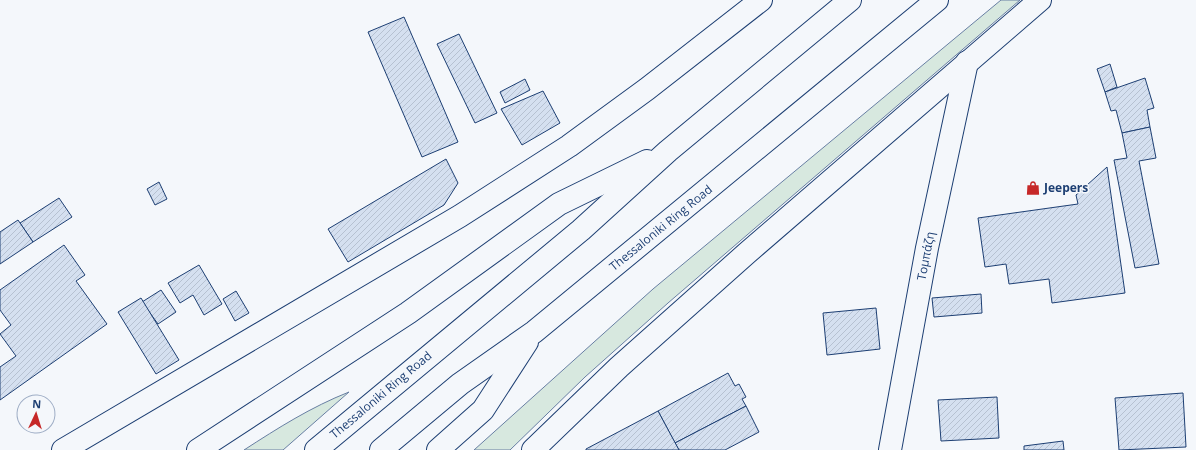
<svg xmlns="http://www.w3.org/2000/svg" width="1196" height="450" viewBox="0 0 1196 450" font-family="'Open Sans',sans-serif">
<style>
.grass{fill:#d7e8df;stroke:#687fa3}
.building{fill:url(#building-hatch);stroke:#1d3f73}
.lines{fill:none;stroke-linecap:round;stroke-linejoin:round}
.minor-casing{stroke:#1d3f73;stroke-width:24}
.tertiary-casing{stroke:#1d3f73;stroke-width:24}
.trunk-casing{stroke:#1d3f73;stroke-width:24}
.minor{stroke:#f4f7fb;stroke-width:22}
.tertiary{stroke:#f4f7fb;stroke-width:22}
.trunk{stroke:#f4f7fb;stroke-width:22}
.labels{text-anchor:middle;stroke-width:3;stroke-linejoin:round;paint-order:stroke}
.poi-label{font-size:12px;font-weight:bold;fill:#1d3f73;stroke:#f4f7fb;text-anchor:start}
.street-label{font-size:12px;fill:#1d3f73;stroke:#f4f7fb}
</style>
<defs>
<pattern id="building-hatch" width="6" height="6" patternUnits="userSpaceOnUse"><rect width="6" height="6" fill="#d5e0f0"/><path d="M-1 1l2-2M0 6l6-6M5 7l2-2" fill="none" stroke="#b6c1d1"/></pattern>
</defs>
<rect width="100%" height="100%" fill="#f4f7fb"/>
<g class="grass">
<path d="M 1001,0 L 1020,0 L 668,303 L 585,377 L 510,450 L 474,450 L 653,289 Z"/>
<path d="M 349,392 L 283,450 L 244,450 C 278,428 311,407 349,392 Z"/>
</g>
<g class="building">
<path d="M 404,17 L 458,142 L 422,157 L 368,32 Z"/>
<path d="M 459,34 L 497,113 L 475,123 L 437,44 Z"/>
<path d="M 1110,64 L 1117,87 L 1105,92 L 1097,69 Z"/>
<path d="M 1145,78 L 1154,108 L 1147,110 L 1150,127 L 1122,133 L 1116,110 L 1111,111 L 1105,92 Z"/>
<path d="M 525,79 L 530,90 L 505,103 L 500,92 Z"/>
<path d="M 543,91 L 560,123 L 522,145 L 501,109 Z"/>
<path d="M 1150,127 L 1156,158 L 1139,161 L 1159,264 L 1135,268 L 1114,160 L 1127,158 L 1122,133 Z"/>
<path d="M 446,159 L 458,183 L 444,205 L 348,262 L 328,229 Z"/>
<path d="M 1107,167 L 1125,293 L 1052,303 L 1049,279 L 1009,284 L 1006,264 L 985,267 L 978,218 L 1078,204 L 1076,195 Z"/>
<path d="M 159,182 L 167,199 L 155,205 L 147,189 Z"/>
<path d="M 59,198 L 72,217 L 33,242 L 20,223 Z"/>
<path d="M 18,220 L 33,242 L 0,264 L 0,232 Z"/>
<path d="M 64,245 L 85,275 L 76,281 L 107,324 L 0,400 L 0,367 L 16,356 L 0,334 L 11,325 L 0,310 L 0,290 Z"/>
<path d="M 199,265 L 222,304 L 204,315 L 193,295 L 180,303 L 168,283 Z"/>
<path d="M 161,290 L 176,312 L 158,324 L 142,302 Z"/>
<path d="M 236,291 L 249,313 L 235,321 L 223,299 Z"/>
<path d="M 981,294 L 982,313 L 934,317 L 932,298 Z"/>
<path d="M 141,298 L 179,360 L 156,374 L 118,312 Z"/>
<path d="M 876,308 L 880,349 L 827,355 L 823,313 Z"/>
<path d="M 728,373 L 735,386 L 739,384 L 746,397 L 742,399 L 746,406 L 675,443 L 658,411 Z"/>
<path d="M 1183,393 L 1186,447 L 1119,450 L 1115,398 Z"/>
<path d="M 997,397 L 999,438 L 941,441 L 938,400 Z"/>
<path d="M 746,406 L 759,432 L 725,450 L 679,450 L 675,443 Z"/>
<path d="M 658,411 L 679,450 L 586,450 L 586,449 Z"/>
<path d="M 1063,441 L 1064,450 L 1024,450 L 1024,446 Z"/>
</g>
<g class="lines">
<defs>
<g id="minor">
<path d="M 63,450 L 460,216 L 569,146 L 647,89 L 761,0"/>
<path d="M 890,450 L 927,248 L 967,62"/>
</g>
<path id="tertiary" d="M 533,450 L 619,367 L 747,253 L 1040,0"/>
<g id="trunk">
<path d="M 198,450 L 408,313 L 559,204 L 647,161"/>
<path d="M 316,450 L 581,230 L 668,151 L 850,0"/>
<path d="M 381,450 L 460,384 L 534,332 L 937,0"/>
<path d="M 438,450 L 483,410 L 527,342"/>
</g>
</defs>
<use href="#minor" class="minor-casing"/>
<use href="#tertiary" class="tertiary-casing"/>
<use href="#trunk" class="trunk-casing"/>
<use href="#minor" class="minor"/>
<use href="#tertiary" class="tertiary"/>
<use href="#trunk" class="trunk"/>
</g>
<defs>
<symbol id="shop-bare" viewBox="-9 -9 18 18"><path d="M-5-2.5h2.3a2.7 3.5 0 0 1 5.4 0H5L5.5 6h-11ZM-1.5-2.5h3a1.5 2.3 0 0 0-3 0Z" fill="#c62828" stroke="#f4f7fb" stroke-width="2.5" paint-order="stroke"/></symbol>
</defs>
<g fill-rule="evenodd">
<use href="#shop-bare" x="1023" y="178" width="20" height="20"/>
</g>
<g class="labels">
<g class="poi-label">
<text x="1044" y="192">Jeepers</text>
</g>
<g class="street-label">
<text transform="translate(661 228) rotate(-39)" y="4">Thessaloniki Ring Road</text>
<text transform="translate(926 256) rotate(-79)" y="4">Τομπάζη</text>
<text transform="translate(381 395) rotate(-40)" y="4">Thessaloniki Ring Road</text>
</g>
</g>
<g transform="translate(36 414) rotate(4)"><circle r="19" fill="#f4f7fb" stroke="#9eadc5"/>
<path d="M0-3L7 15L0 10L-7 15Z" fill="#c62828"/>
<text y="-6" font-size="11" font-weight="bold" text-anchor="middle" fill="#1d3f73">N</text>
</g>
</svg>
